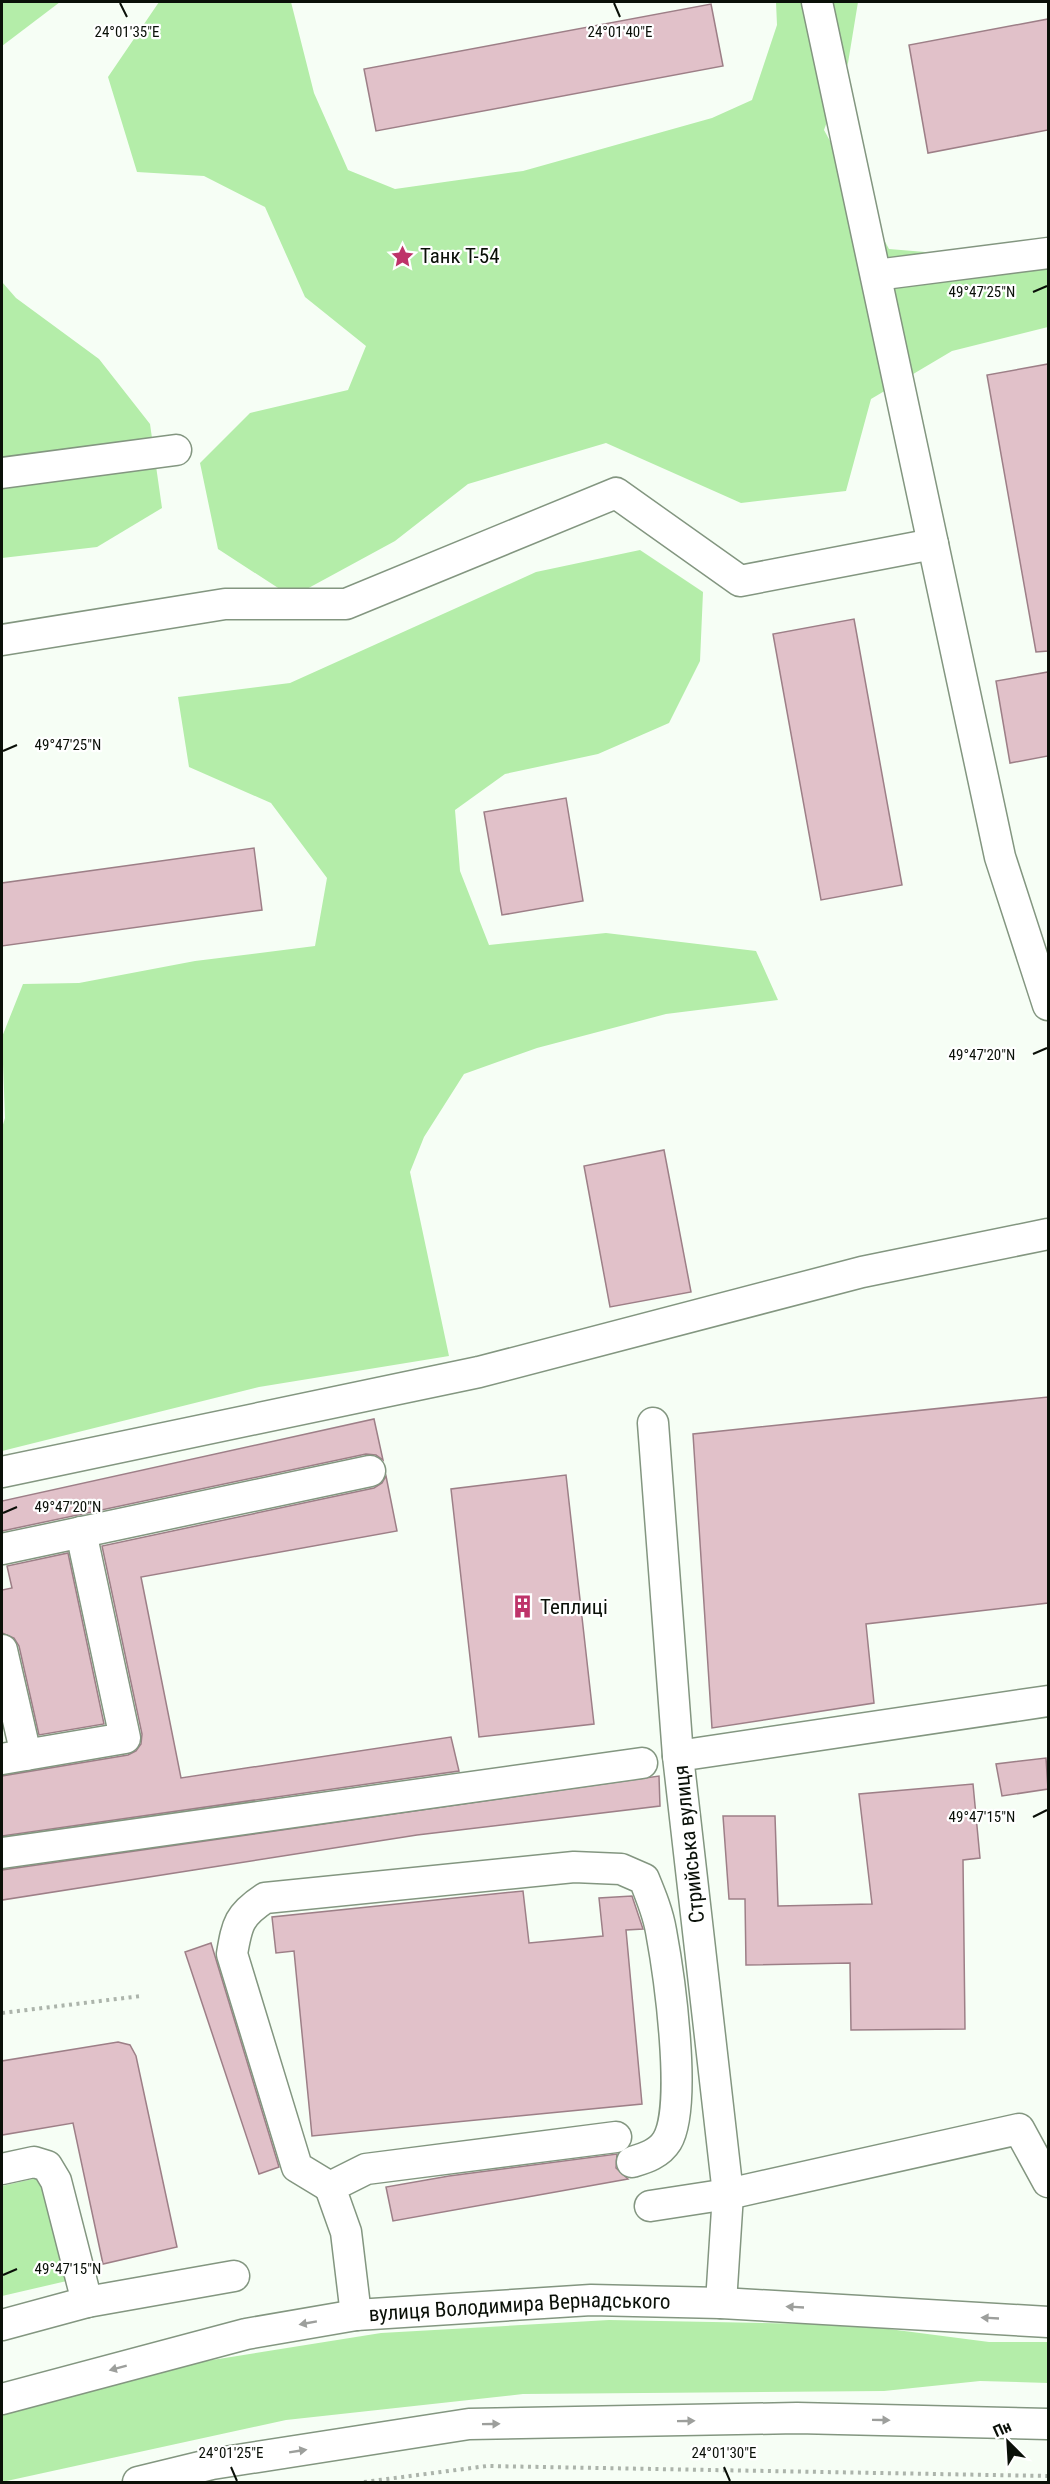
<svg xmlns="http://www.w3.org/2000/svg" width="1050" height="2484" viewBox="0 0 1050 2484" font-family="'Roboto Condensed',sans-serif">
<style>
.green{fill:#b4eda9}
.building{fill:#e1c1c9;stroke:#9d7f87;stroke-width:1.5}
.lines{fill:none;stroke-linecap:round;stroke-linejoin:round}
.minor-casing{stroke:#839680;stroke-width:33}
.path{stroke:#acb4ab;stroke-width:4;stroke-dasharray:3 4.5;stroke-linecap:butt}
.minor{stroke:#fff;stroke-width:30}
.oneway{fill:#9d9f9c}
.ticks{fill:none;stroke:#0a1008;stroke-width:2}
.labels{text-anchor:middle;stroke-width:4.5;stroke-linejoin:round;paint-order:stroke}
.poi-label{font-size:21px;fill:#0a1008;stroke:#fff;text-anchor:start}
.street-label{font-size:21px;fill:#0a1008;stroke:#fff}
.ticks-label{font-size:15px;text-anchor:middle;fill:#0a1008;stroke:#fff;stroke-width:4.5;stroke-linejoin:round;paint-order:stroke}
</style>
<rect width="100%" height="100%" fill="#f6fef5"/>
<g class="green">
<path d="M 2,2 L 60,2 L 2,46 Z"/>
<path d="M 159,2 L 291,2 L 314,93 L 348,170 L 395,189 L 523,171 L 712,118 L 752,100 L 777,25 L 776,2 L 858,2 L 848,63 L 824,130 L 889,249 L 961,255 L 1048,243 L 1048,327 L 952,351 L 871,399 L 846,491 L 741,503 L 606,443 L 468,484 L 395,541 L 292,597 L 218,549 L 200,463 L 250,413 L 348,390 L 366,346 L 305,297 L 265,207 L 204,176 L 137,172 L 108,77 Z"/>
<path d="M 2,282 L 16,298 L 99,359 L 150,424 L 162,508 L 97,547 L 2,558 Z"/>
<path d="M 640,550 L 703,592 L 700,661 L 669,723 L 598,754 L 505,774 L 455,810 L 460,871 L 489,945 L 606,933 L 756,951 L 778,1000 L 666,1014 L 537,1048 L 464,1074 L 424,1137 L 410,1172 L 449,1356 L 259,1387 L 2,1451 L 2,1128 L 5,1118 L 2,1037 L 23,984 L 79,983 L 195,961 L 315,946 L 327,878 L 271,803 L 189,767 L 178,697 L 290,683 L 536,572 Z"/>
<path d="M 46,2176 L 71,2280 L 2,2296 L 2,2186 Z"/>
<path d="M 609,2320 L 858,2325 L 989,2342 L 1048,2342 L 1048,2383 L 980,2381 L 884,2391 L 523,2394 L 286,2420 L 2,2482 L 2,2412 L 181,2365 L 381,2333 Z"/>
</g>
<g class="building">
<path d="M 711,4 L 723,66 L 376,131 L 364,69 Z"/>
<path d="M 1048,19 L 1048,130 L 928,153 L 909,45 Z"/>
<path d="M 1048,364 L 1048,651 L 1036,652 L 987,375 Z"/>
<path d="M 854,619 L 902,885 L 821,900 L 773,634 Z"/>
<path d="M 1048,672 L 1048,756 L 1010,763 L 996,681 Z"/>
<path d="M 566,798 L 583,901 L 502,915 L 484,812 Z"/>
<path d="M 254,848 L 262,910 L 2,946 L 2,883 Z"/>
<path d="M 664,1150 L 691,1292 L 610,1307 L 584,1166 Z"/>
<path d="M 1048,1397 L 1048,1603 L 866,1624 L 874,1703 L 712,1728 L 693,1434 Z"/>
<path d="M 374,1419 L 383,1460 L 376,1455 L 366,1454 L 2,1531 L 2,1501 Z"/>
<path d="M 566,1475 L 594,1724 L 479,1737 L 451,1489 Z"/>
<path d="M 386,1476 L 397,1531 L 141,1577 L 181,1778 L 451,1737 L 459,1771 L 2,1836 L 2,1776 L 128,1755 L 136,1751 L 141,1744 L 142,1734 L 102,1546 L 374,1488 L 382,1483 Z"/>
<path d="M 68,1553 L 104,1724 L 39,1735 L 19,1646 L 14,1638 L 2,1633 L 2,1590 L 12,1588 L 7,1566 Z"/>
<path d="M 1046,1758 L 1048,1789 L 1002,1796 L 996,1764 Z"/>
<path d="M 659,1776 L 660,1806 L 417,1835 L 2,1900 L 2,1870 Z"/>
<path d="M 973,1784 L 980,1858 L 963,1860 L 965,2029 L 851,2030 L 850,1963 L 746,1965 L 745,1899 L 729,1899 L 723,1816 L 775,1816 L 778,1906 L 872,1904 L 859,1794 Z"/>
<path d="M 523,1891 L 529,1943 L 603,1936 L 599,1898 L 632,1896 L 643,1929 L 626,1930 L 642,2104 L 312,2136 L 294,1951 L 276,1953 L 272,1917 Z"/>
<path d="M 211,1943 L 279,2167 L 259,2174 L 185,1952 Z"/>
<path d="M 118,2042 L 130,2045 L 136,2056 L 177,2247 L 103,2264 L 73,2123 L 2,2135 L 2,2061 Z"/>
<path d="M 617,2154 L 616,2168 L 628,2179 L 393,2221 L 386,2187 L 449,2176 Z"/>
</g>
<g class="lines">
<defs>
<g id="minor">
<path d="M 817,2 L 1000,857 L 1048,1005"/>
<path d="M 876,275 L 1048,253"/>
<path d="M 2,473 L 176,450"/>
<path d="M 2,640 L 225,604 L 346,604 L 616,493 L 740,581 L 933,544"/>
<path d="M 653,1423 L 678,1756"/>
<path d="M 2,1472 L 479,1372 L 862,1272 L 1048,1234"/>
<path d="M 2,1549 L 370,1471"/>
<path d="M 2,1650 L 26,1755"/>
<path d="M 2,1759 L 125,1738 L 81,1532"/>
<path d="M 2,1853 L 642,1763"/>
<path d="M 2,2169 L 34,2162 L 47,2166 L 56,2181 L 87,2302"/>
<path d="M 330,2187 L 297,2167 L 232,1954 C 237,1924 239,1915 265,1898 L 574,1867 L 621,1869 L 644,1879 C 651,1896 658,1913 661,1931 C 669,1974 688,2106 667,2141 C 659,2154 645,2158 632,2162"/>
<path d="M 650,2206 L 728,2194 L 1019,2129 L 1048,2182"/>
<path d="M 721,2303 L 728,2194 L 678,1756 L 1048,1701"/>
<path d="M 356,2315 L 346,2232 L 330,2187 L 366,2169 L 616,2137"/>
<path d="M 2,2325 L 87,2302 L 234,2276"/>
<path id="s1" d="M 2,2399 L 246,2334 L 356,2315 L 591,2300 L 721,2303 L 1048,2322"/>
<path d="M 138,2482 L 212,2464 L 469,2424 L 797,2418 L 1048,2424"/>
</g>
</defs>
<use href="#minor" class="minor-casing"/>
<g class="path">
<path d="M 2,2013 L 141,1996"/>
<path d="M 364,2482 L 487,2466 L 1048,2476"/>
</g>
<use href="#minor" class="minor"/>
</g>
<defs><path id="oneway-solid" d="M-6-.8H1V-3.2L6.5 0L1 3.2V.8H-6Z" transform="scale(1.5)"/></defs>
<g class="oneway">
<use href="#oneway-solid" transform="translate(795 2307) rotate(-177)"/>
<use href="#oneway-solid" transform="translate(990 2318) rotate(-177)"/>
<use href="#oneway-solid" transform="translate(308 2323) rotate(170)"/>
<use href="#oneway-solid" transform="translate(118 2368) rotate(165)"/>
<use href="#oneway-solid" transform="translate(881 2420) rotate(1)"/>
<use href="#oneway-solid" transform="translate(686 2421) rotate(-1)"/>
<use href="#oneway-solid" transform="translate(491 2424) rotate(-1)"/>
<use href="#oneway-solid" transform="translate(298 2451) rotate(-9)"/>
</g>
<path class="ticks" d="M 120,3 L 127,17M 614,3 L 620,17M 1033,292 L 1047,286M 3,751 L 17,745M 1033,1054 L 1047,1048M 3,1513 L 17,1507M 1033,1817 L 1047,1810M 3,2275 L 17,2269M 231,2467 L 237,2481M 724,2467 L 730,2481"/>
<defs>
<symbol id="sight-bare" viewBox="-9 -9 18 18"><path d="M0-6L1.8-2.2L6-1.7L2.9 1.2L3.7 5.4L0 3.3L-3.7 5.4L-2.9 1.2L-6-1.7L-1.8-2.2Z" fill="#be3369" stroke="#fff" stroke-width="2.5" paint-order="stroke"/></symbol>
<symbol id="building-bare" viewBox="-9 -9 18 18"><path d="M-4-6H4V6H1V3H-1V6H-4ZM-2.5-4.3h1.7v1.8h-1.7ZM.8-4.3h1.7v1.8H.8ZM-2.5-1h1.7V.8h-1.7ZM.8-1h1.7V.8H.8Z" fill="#be3369" stroke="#fff" stroke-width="2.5" paint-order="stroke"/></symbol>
</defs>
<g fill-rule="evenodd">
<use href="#sight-bare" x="386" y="240" width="33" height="33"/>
<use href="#building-bare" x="506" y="1590" width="33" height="33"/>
</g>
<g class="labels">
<g class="poi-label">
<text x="420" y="263">Танк Т-54</text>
<text x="540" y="1614">Теплиці</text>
</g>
<g class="street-label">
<text transform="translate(689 1844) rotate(-96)" y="7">Стрийська вулиця</text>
<text dy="7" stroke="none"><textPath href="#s1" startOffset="528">вулиця Володимира Вернадського</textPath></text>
</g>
</g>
<g class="ticks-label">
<text x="620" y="37">24°01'40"E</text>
<text x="127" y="37">24°01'35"E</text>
<text x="982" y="297">49°47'25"N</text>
<text x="68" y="750">49°47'25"N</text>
<text x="982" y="1060">49°47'20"N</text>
<text x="68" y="1512">49°47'20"N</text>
<text x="982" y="1822">49°47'15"N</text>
<text x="68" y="2274">49°47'15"N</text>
<text x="231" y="2458">24°01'25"E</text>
<text x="724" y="2458">24°01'30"E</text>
</g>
<rect width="1050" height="2484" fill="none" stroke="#0a1008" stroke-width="6"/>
<g transform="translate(1008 2442) rotate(336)" stroke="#ffffff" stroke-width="4.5" paint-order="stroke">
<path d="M0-4.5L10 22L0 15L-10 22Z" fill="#0a1008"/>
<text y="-9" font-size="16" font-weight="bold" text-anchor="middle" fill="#0a1008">Пн</text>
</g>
</svg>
